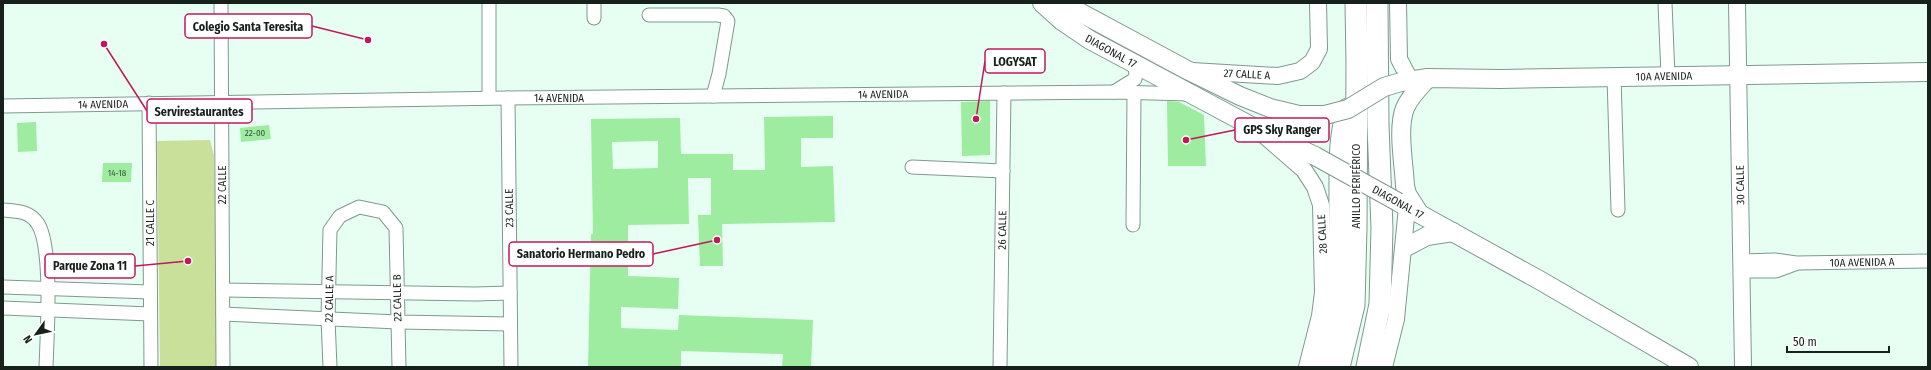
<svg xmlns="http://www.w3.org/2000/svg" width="1931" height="370" viewBox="0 0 1931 370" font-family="'Fira Sans Condensed',sans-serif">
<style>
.green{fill:#c8e09a}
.building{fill:#9eeca0;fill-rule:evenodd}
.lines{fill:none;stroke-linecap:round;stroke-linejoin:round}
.minor-casing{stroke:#7f998e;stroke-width:15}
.tertiary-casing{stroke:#7f998e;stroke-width:18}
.secondary-casing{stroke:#7f998e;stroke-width:20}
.trunk-casing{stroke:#7f998e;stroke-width:23}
.minor{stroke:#fff;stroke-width:13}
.tertiary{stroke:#fff;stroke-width:16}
.secondary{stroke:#fff;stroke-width:18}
.trunk{stroke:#fff;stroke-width:21}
.secondary-bridge-casing{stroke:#7f998e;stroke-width:20;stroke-linecap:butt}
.secondary-bridge{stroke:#fff;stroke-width:18}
.labels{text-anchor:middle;stroke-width:3;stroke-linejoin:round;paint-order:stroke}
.number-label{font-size:9px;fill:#39543d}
.street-label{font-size:11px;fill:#17211c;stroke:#fff}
.leader{fill:none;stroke:#c2185b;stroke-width:1.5}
.callout-dot{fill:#c2185b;stroke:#fff;stroke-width:1.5}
.callout{fill:#fff;stroke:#c2185b;stroke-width:1.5}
.callout-label{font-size:12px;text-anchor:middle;font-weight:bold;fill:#17211c}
</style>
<rect width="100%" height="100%" fill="#e7fef3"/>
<path class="green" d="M 210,140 L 214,155 L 220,367 L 160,367 L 157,141 Z"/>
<g class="building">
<path d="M 990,101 L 990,155 L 962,156 L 961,102 Z"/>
<path d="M 1167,101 L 1179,102 L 1204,115 L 1206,166 L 1168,166 Z"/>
<path d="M 833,116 L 833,138 L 801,138 L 801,167 L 833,166 L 835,222 L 722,224 L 723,266 L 700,266 L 698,215 L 711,215 L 711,178 L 688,178 L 689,224 L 628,225 L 628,276 L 679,278 L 678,309 L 621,307 L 621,328 L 678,330 L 679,315 L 813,320 L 811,367 L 782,367 L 783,354 L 681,351 L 681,367 L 588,367 L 591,234 L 593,234 L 591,119 L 680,118 L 681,154 L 733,154 L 733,170 L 765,170 L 764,117 ZM 658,141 L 658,168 L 613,169 L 612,142 Z"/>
<path d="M 36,122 L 37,151 L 18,152 L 17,123 Z"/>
<path d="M 269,125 L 271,139 L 241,142 L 240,128 Z"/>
<path d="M 103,163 L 132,163 L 131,182 L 102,182 Z"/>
</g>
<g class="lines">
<defs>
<g id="minor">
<path d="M 221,3 L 223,367"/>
<path d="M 489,3 L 489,98"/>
<path d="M 1665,3 L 1668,76"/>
<path d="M 649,15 L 718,15 L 724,16 L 728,21 L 719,74 L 713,96"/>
<path d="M 594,18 L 594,3"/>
<path d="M 1614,77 L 1618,210"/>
<path d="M 1114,92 L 1135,79 L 1136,73 L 1134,64"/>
<path d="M 508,98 L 511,367"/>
<path d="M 149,103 L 151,367"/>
<path d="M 3,106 L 508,98 L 1114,92 L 1189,94"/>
<path d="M 912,167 L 1003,171"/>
<path d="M 3,210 C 17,211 30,211 38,224 C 53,248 47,337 46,367"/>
<path d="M 1133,225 L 1134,93"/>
<path d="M 1741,261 L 1775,260 L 1796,263 L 1928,261"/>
<path d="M 1741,271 L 1776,271 L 1795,264"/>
<path d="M 3,287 L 150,292"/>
<path d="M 223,290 L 475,294 L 510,293"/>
<path d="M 3,308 L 150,314"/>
<path d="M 223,314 L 398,322 L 510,324"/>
<path d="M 330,367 L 328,319 L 330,230 L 340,216 L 359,207 L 383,212 L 396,228 L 399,367"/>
<path d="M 1000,367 L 1004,93"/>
</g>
<g id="tertiary">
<path d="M 1398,3 L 1399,59 L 1410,80"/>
<path d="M 1737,3 L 1743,367"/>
<path d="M 1192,71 L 1278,76 L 1300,71 L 1312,62 L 1319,49 L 1318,3"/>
<path d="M 1265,136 L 1304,170 L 1315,187 L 1321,205 L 1323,292 L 1320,316 L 1307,367"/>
<path d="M 1384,367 L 1396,319 L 1407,207"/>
</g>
<g id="secondary">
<path d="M 1042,3 L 1062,21 L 1090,40 L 1253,127 L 1315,156"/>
<path d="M 1045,4 L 1070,7 L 1189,71 L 1240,96 L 1270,108 L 1299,115"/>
<path d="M 1401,82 L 1428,78 L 1501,79 L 1928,72"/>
<path d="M 1398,202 L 1541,281 L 1689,367"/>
<path d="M 1419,213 L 1407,194 L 1405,186 C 1404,164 1397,128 1405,108 C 1410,96 1420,87 1428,78"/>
<path d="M 1404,248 L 1427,236 L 1453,232"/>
</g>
<g id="trunk">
<path d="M 1321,367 C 1342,312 1339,251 1340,193 C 1340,164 1339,136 1348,109"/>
<path d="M 1339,367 L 1354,305 L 1356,228 L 1357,64 L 1356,3"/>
<path d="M 1367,367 L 1380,304 L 1382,228 L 1378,126 L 1377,3"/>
</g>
</defs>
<use href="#minor" class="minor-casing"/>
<use href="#tertiary" class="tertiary-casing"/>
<use href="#secondary" class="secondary-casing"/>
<use href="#trunk" class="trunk-casing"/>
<use href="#minor" class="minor"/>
<use href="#tertiary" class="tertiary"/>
<use href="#secondary" class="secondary"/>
<use href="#trunk" class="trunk"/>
<defs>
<g id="secondary-bridge">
<path d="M 1299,115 L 1325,115 L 1348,109 L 1384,87 L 1401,82"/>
<path d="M 1315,156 L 1398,202"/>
</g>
</defs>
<use href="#secondary-bridge" class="secondary-bridge-casing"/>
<use href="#secondary-bridge" class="secondary-bridge"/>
</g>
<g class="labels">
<g class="number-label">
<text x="255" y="136">22-00</text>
<text x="117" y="176">14-18</text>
</g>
<g class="street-label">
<text transform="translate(1111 51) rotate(29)" y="4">DIAGONAL 17</text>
<text transform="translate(1247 74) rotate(3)" y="4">27 CALLE A</text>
<text transform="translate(1664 76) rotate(-1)" y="4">10A AVENIDA</text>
<text transform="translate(883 94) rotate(-1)" y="4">14 AVENIDA</text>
<text x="559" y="102">14 AVENIDA</text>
<text transform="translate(103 104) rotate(-1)" y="4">14 AVENIDA</text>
<text transform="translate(222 185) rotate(-90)" y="4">22 CALLE</text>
<text transform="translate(1740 185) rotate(-91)" y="4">30 CALLE</text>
<text transform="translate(1356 186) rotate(-90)" y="4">ANILLO PERIFÉRICO</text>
<text transform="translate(1398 202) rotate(29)" y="4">DIAGONAL 17</text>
<text transform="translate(509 208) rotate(-91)" y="4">23 CALLE</text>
<text transform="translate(150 223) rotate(-90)" y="4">21 CALLE C</text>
<text transform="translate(1002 230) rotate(-89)" y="4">26 CALLE</text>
<text transform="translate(1322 234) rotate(-93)" y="4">28 CALLE</text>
<text transform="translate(1862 262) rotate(-1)" y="4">10A AVENIDA A</text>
<text transform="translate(397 298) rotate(-91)" y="4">22 CALLE B</text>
<text transform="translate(329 299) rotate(-89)" y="4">22 CALLE A</text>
</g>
</g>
<path class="leader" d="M368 40L312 26M976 119L985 61M104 44L147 111M1186 140L1235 130M717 240L653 254M188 261L135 266"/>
<g class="callout-dot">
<circle cx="368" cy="40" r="4"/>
<circle cx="976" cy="119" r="4"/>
<circle cx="104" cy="44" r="4"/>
<circle cx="1186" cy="140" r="4"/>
<circle cx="717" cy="240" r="4"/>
<circle cx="188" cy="261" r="4"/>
</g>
<g class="callout">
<rect x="185" y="14" width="127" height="24" rx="4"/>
<rect x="985" y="49" width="60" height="24" rx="4"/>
<rect x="147" y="99" width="105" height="24" rx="4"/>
<rect x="1235" y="118" width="94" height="24" rx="4"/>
<rect x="509" y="242" width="144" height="24" rx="4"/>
<rect x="45" y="254" width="90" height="24" rx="4"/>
</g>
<g class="callout-label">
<text x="248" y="31">Colegio Santa Teresita</text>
<text x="1015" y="66">LOGYSAT</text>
<text x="199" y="116">Servirestaurantes</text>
<text x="1282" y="134">GPS Sky Ranger</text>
<text x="581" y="258">Sanatorio Hermano Pedro</text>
<text x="90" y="270">Parque Zona 11</text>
</g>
<rect width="1931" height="370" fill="none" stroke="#17211c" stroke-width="8"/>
<g transform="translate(36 334) rotate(237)" stroke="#ffffff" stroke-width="3" paint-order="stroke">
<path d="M0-3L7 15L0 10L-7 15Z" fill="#17211c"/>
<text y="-6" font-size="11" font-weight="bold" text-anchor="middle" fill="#17211c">N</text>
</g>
<path d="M1787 346v6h102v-6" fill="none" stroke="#17211c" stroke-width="2"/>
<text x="1793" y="346" font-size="12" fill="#17211c" stroke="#ffffff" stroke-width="3" paint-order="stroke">50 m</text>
</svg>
